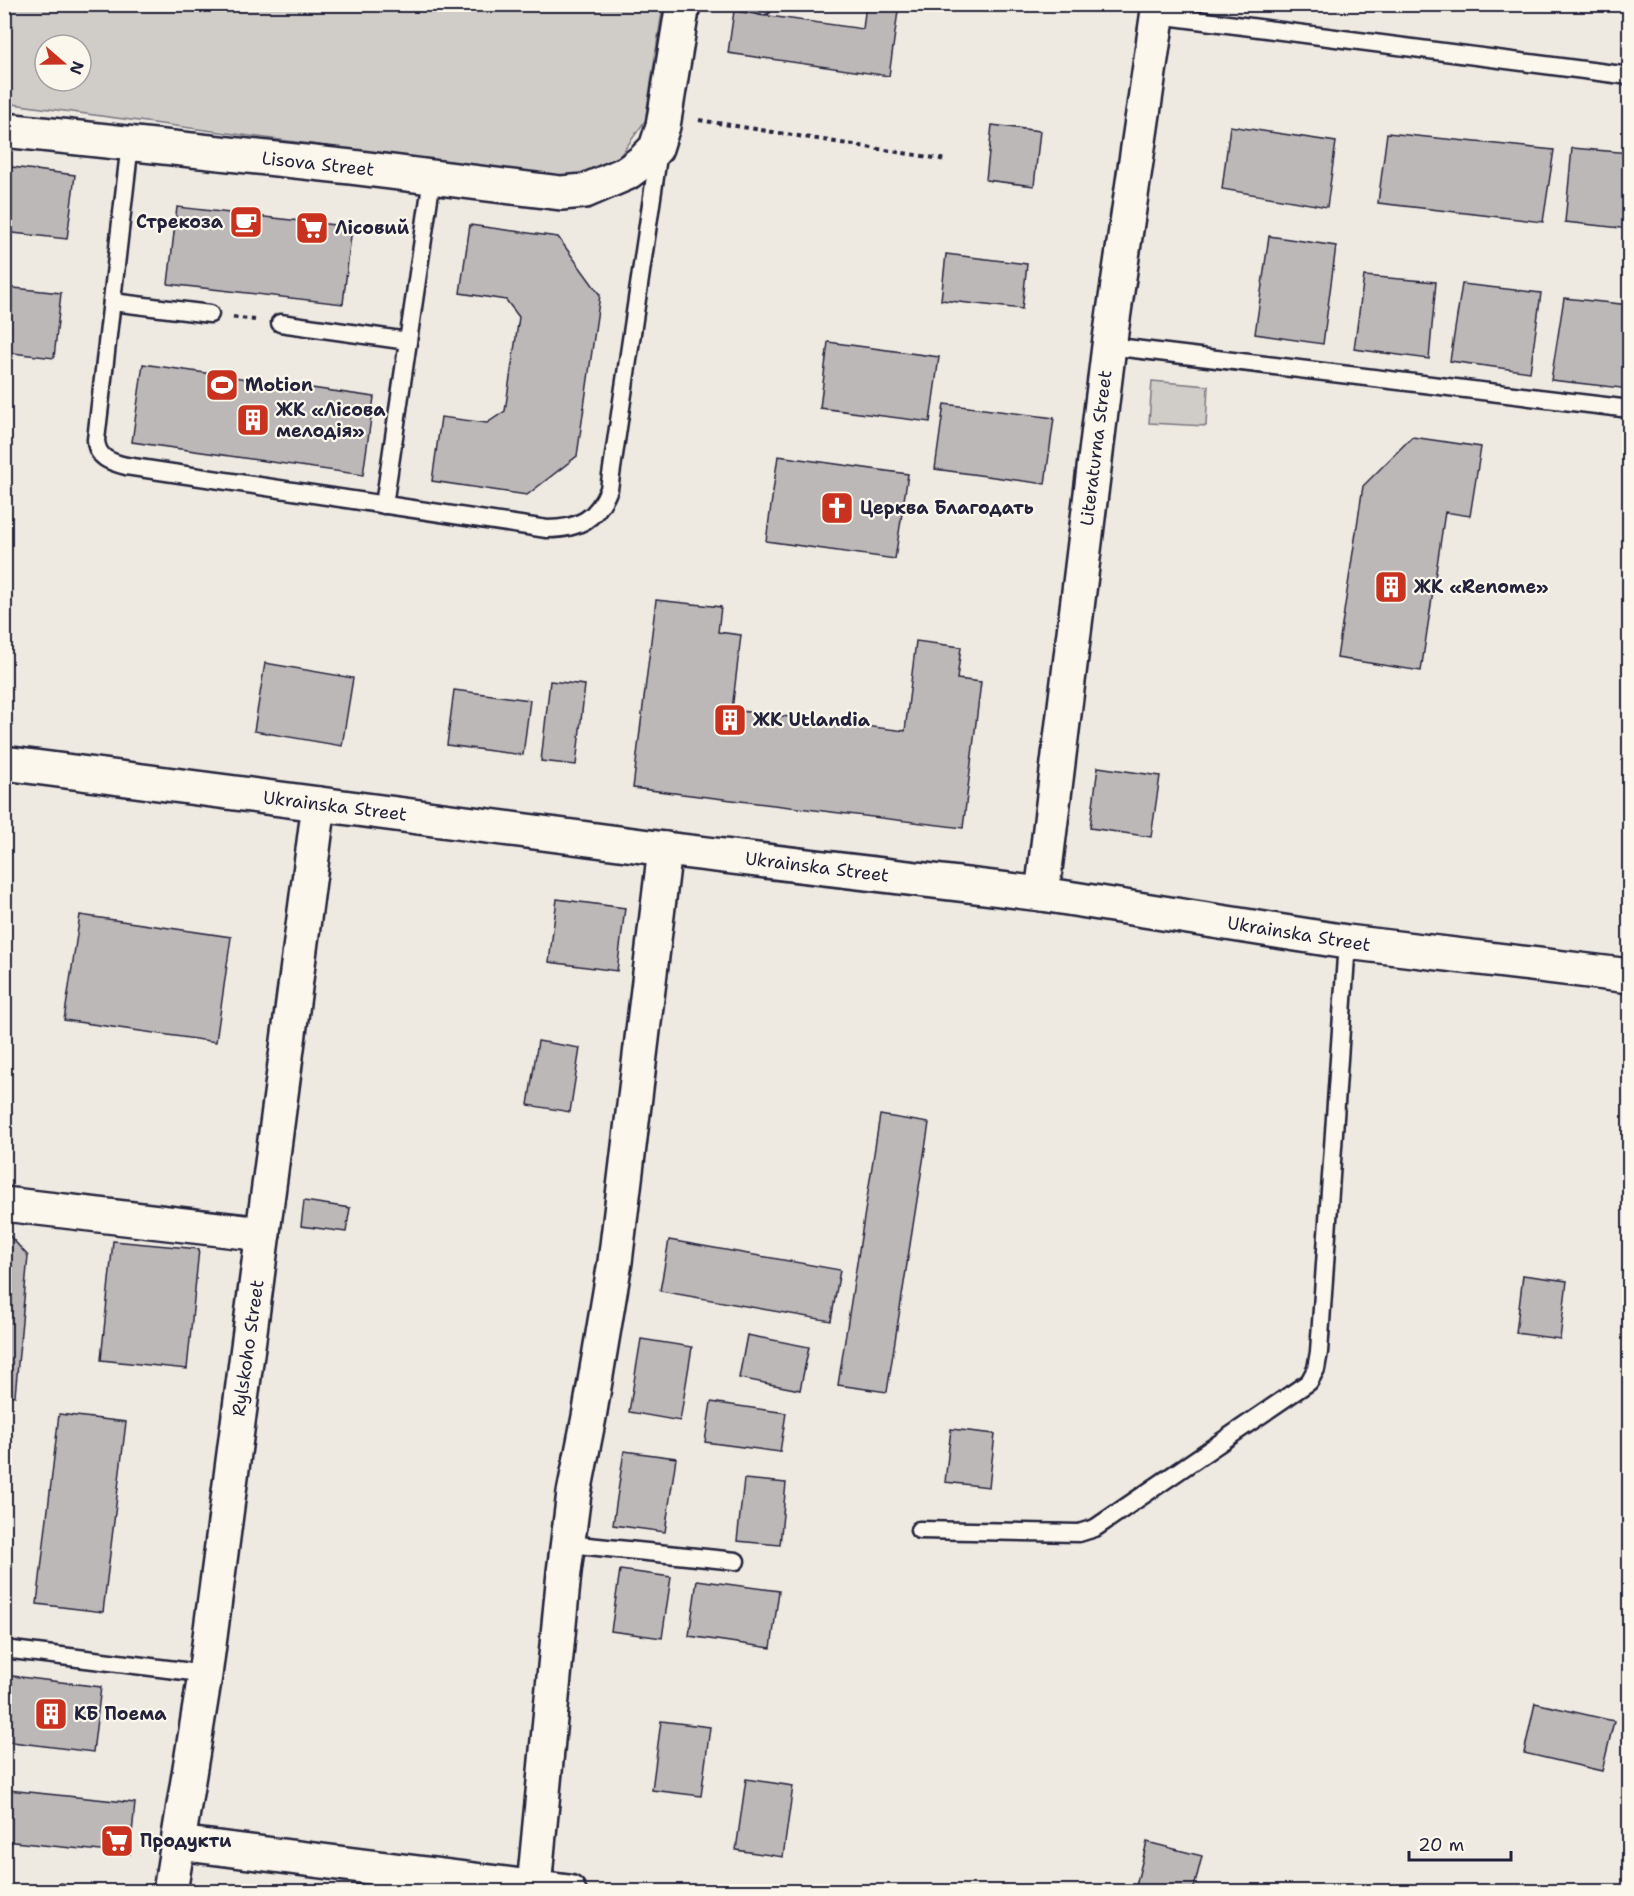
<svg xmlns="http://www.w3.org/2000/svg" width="1634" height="1896" viewBox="0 0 1634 1896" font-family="'Shantell Sans',sans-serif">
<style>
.green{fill:#d0cdc9;stroke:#797882;stroke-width:1.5;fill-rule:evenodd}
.building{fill:#bcb8b8;stroke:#22223b;stroke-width:1.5}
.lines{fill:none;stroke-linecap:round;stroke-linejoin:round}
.service-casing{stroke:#22223b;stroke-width:21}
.minor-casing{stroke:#22223b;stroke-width:38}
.path{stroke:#22223b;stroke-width:4;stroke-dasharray:4.5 4.5;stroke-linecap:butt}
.service{stroke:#fbf7ec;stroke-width:16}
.minor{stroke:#fbf7ec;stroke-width:33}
.labels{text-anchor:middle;stroke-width:4.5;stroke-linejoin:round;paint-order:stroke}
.street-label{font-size:18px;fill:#22223b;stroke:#fbf7ec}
.poi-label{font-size:18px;font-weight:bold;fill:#22223b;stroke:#fbf7ec;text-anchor:start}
</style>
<rect width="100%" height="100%" fill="#eeeae2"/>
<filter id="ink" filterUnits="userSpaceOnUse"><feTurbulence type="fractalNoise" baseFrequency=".0167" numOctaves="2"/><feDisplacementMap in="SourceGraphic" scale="12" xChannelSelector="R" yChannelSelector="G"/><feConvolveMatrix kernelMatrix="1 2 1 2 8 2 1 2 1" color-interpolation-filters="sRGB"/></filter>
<g filter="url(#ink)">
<g class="green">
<path d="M 5,5 L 663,5 L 645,121 L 620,156 L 578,180 L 5,103 ZM 45,45 L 81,45 L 81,81 L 45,81 Z"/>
<path d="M 1152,381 L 1208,386 L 1206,426 L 1149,423 Z"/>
</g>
<g class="building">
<path d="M 866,4 L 899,4 L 889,76 L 728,53 L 734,11 L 863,29 Z"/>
<path d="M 992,125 L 1040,131 L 1034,186 L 986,180 Z"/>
<path d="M 1230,126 L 1336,142 L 1327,207 L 1222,189 Z"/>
<path d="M 1387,133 L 1554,150 L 1543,222 L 1378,203 Z"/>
<path d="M 1572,148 L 1630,153 L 1630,229 L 1565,222 Z"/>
<path d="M 4,166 L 75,175 L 67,239 L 4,232 Z"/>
<path d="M 177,207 L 352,227 L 343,304 L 168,284 Z"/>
<path d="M 470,225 L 558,237 L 600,295 L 577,456 L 527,495 L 432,481 L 441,417 L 487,423 L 505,411 L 519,317 L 506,300 L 460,293 Z"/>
<path d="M 1269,236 L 1336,246 L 1323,344 L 1255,334 Z"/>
<path d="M 946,254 L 1027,264 L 1022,309 L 941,300 Z"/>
<path d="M 1364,276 L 1436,282 L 1429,359 L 1354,349 Z"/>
<path d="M 1462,284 L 1541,293 L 1530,372 L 1450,361 Z"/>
<path d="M 4,287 L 61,293 L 54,358 L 4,352 Z"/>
<path d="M 1564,298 L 1630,305 L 1630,389 L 1551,380 Z"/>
<path d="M 828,342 L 939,357 L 930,422 L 820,408 Z"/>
<path d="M 143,364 L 374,397 L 363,475 L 132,442 Z"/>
<path d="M 944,404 L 1054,418 L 1045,484 L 935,469 Z"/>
<path d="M 1412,437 L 1481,447 L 1470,516 L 1445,512 L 1421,671 L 1337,658 L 1363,486 Z"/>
<path d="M 778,456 L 908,474 L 895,559 L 766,541 Z"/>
<path d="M 656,600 L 721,607 L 718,632 L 741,635 L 732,710 L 905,731 L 916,641 L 961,647 L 957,679 L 981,682 L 963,828 L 633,788 Z"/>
<path d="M 265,663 L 353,678 L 342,746 L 254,731 Z"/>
<path d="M 550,681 L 585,685 L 576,765 L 541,761 Z"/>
<path d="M 454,690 L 530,700 L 523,755 L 447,745 Z"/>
<path d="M 1098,767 L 1160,776 L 1151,837 L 1090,828 Z"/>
<path d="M 557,899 L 625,908 L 617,971 L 549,962 Z"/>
<path d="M 80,915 L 231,937 L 216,1042 L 64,1020 Z"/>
<path d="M 538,1041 L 580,1048 L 570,1112 L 528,1105 Z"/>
<path d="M 880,1115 L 929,1123 L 887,1392 L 838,1385 Z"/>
<path d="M 304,1201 L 350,1208 L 346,1232 L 301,1226 Z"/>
<path d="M 4,1233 L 8,1234 L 28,1256 L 15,1396 L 4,1395 Z"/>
<path d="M 669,1240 L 840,1270 L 831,1321 L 660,1291 Z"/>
<path d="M 113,1241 L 199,1249 L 187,1369 L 101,1360 Z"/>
<path d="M 1523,1275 L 1567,1281 L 1560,1339 L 1516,1333 Z"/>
<path d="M 747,1335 L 809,1347 L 800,1390 L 739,1378 Z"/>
<path d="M 641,1339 L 692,1347 L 680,1421 L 629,1412 Z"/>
<path d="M 711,1402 L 786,1413 L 780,1452 L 705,1442 Z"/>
<path d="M 59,1414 L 126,1422 L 103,1612 L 37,1604 Z"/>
<path d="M 951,1429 L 995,1434 L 989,1487 L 945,1482 Z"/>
<path d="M 624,1451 L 676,1458 L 665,1532 L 613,1525 Z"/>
<path d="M 744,1479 L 786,1483 L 780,1545 L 737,1541 Z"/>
<path d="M 620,1570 L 671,1577 L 662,1638 L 611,1631 Z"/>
<path d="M 1630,1576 L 1630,1618 L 1627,1618 Z"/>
<path d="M 697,1580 L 779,1591 L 771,1648 L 689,1636 Z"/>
<path d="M 4,1675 L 101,1687 L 93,1752 L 4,1741 Z"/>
<path d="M 1535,1703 L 1614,1721 L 1602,1771 L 1524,1753 Z"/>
<path d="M 661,1721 L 710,1727 L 701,1796 L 652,1790 Z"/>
<path d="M 746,1779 L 793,1786 L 783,1857 L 736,1850 Z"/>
<path d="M 8,1790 L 135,1803 L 130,1854 L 4,1841 Z"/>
<path d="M 1147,1842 L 1202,1856 L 1193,1892 L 1141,1892 L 1135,1890 Z"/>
<path d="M 60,1883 L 110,1892 L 58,1892 Z"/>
</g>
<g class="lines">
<defs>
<g id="service">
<path d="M 756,4 L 763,6"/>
<path d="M 1158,15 L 1630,76"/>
<path d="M 130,143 L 96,440 C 97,458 110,462 126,466 L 547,529 C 579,529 597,519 609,489 L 659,150"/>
<path d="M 112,302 L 210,314"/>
<path d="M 280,323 L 408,341"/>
<path d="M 1109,346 L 1630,409"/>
<path d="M 384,505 L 432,178"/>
<path d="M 919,1530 L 1079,1533 L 1095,1528 L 1309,1382 L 1316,1369 L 1319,1352 L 1347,942"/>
<path d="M 568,1544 L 736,1561"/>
<path d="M 4,1649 L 184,1671 L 205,1675"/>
</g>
<g id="minor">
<path d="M 4,130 L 351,167 L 561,193 L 585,191 L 627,173 L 643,161 L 656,148 L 663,126 L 683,4"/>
<path d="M 4,763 L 665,849 L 1042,894 L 1347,942 L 1630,976"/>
<path d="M 1042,894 L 1109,346 L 1159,4"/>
<path d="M 4,1204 L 263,1234"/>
<path d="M 178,1843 L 569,1892"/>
<path d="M 534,1887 L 564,1572 L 574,1493 L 589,1417 L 615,1262 L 665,849"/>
<path d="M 170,1892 L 205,1675 L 319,804"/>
</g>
</defs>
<use href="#service" class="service-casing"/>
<use href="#minor" class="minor-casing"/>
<g class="path">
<path d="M 699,120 L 947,160"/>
<path d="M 233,317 L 255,320"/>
</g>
<use href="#service" class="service"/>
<use href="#minor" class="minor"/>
</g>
</g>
<defs>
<symbol id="cafe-square" viewBox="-11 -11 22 22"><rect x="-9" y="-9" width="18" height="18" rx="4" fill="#c8321e" stroke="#fbf7ec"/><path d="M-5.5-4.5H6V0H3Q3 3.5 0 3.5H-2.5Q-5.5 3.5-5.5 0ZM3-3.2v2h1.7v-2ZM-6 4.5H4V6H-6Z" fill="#fff"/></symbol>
<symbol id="supermarket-square" viewBox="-11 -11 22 22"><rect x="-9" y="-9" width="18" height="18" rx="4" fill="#c8321e" stroke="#fbf7ec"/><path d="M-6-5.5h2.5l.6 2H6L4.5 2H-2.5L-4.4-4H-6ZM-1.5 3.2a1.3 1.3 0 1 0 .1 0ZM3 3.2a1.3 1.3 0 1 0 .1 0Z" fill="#fff"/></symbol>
<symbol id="stadium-square" viewBox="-11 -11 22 22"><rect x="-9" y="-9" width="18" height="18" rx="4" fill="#c8321e" stroke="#fbf7ec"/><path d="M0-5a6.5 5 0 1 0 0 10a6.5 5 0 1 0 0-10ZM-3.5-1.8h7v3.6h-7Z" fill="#fff"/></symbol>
<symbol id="building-square" viewBox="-11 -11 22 22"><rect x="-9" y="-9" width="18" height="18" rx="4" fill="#c8321e" stroke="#fbf7ec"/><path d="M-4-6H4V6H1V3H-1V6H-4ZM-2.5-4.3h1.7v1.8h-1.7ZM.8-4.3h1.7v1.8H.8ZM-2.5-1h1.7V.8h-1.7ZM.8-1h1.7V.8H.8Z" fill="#fff"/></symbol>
<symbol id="church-square" viewBox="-11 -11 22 22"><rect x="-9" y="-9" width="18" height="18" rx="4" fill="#c8321e" stroke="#fbf7ec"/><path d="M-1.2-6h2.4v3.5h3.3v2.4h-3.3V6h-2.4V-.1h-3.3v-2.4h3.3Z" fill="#fff"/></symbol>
</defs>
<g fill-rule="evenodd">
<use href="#cafe-square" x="227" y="203" width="38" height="38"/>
<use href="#supermarket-square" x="293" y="209" width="38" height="38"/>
<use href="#stadium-square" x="203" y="366" width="38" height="38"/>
<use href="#building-square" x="234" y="401" width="38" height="38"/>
<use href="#church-square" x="818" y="489" width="38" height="38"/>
<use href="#building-square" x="1372" y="568" width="38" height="38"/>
<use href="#building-square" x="711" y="701" width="38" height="38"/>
<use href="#building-square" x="32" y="1695" width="38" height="38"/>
<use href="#supermarket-square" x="98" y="1822" width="38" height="38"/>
</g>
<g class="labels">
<g class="street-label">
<text transform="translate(318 164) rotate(6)" y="6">Lisova Street</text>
<text transform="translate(1096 448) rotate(-83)" y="6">Literaturna Street</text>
<text transform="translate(335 806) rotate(7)" y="6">Ukrainska Street</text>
<text transform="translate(817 867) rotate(7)" y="6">Ukrainska Street</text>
<text transform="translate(1299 934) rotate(9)" y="6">Ukrainska Street</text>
<text transform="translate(248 1348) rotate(-82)" y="6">Rylskoho Street</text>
</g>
<g class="poi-label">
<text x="223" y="228" text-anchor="end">Стрекоза</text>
<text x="335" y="234">Лісовий</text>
<text x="245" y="391">Motion</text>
<text x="276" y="416">ЖК «Лісова<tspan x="276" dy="21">мелодія»</tspan></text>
<text x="860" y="514">Церква Благодать</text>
<text x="1414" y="593">ЖК «Renome»</text>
<text x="753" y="726">ЖК Utlandia</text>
<text x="74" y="1720">КБ Поема</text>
<text x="140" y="1847">Продукти</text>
</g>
</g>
<rect width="1634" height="1896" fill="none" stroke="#fbf7ec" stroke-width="24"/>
<rect x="12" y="12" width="1610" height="1872" fill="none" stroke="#22223b" stroke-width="2" filter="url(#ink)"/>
<g transform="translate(63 63) rotate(110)"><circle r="28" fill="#fbf7ec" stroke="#a4a2a5" stroke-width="1.5"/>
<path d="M0-4.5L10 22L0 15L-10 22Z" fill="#c8321e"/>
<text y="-9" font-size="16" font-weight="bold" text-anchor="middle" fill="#22223b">N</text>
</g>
<path d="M1409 1851v9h102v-9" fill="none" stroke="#22223b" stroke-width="3"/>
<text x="1418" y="1851" font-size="18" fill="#22223b" stroke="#fbf7ec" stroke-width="4.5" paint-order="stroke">20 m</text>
</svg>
